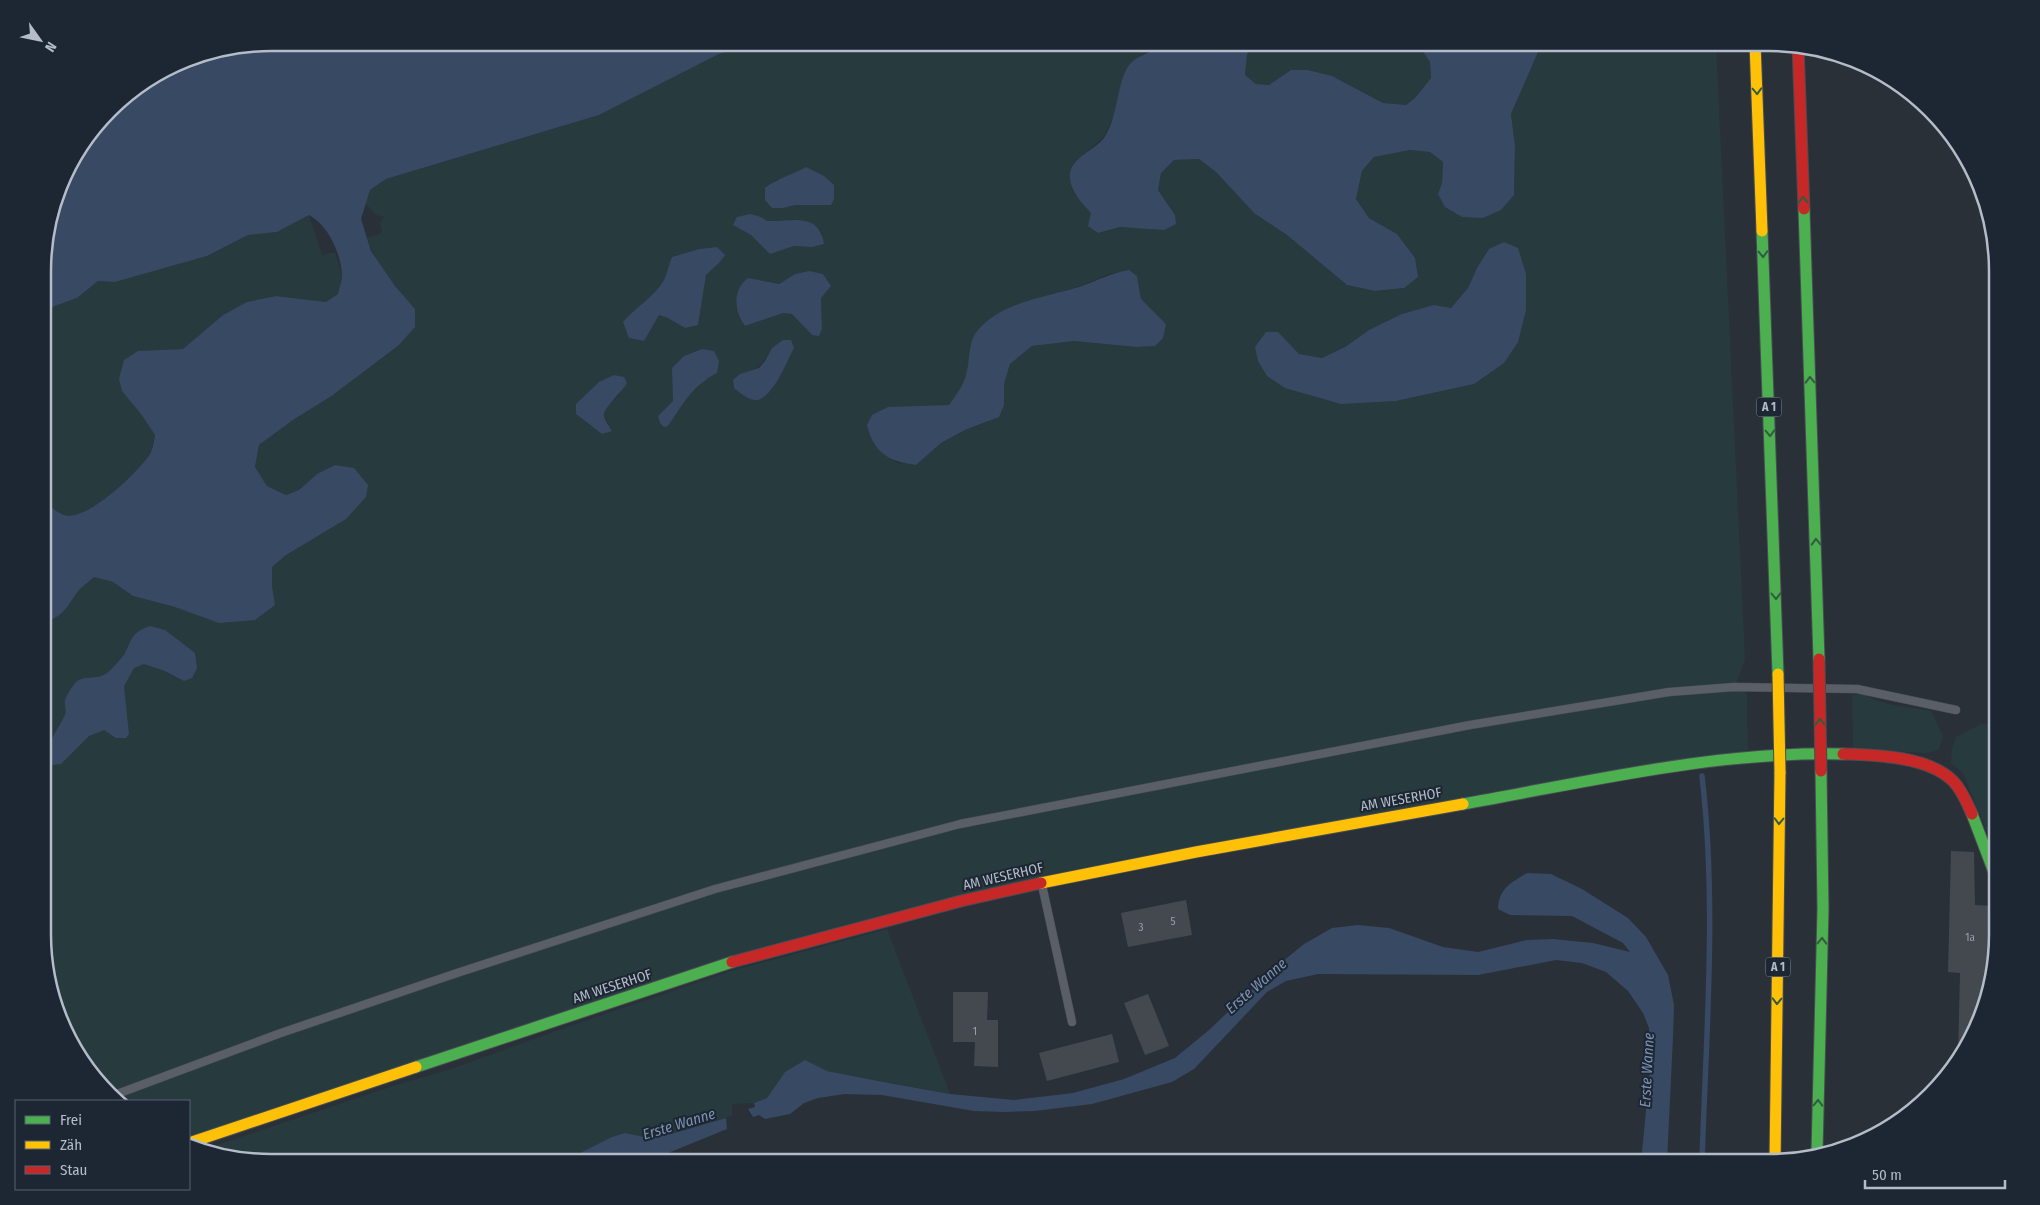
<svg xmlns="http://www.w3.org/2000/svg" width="2040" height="1205" viewBox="0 0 2040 1205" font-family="'Fira Sans Condensed',sans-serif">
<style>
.green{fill:#273a3e;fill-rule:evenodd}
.water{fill:#384963}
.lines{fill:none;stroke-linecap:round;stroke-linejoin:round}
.stream{stroke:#384963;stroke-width:5.5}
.building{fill:#444950}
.lane-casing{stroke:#484c53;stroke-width:9}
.fast-casing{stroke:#484c53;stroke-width:13}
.slow-casing{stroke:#484c53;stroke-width:13}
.jam-casing{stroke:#484c53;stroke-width:13}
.lane{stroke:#5a5e66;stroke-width:8}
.fast{stroke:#4caf50;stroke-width:11}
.slow{stroke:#ffc107;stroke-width:11}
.jam{stroke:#c62828;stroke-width:11}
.fast-bridge-casing{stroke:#474c53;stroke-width:13;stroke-linecap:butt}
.slow-bridge-casing{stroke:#474c53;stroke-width:13;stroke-linecap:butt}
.jam-bridge-casing{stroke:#474c53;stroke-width:13;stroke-linecap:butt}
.fast-bridge{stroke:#4caf50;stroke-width:11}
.slow-bridge{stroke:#ffc107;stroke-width:11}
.jam-bridge{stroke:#c62828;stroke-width:11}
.oneway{stroke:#305d3f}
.labels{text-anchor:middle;stroke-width:4;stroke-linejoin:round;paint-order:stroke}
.number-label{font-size:11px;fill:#989fab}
.shield{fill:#1d2633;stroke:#878f9c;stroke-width:1}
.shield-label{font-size:12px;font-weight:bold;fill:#b4bcc9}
.street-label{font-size:14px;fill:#b4bcc9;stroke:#1d2633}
.water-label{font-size:15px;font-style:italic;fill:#7c92b1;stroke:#1d2633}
.rim{fill:none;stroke:#b4bcc9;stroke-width:2.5}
</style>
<rect width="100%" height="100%" fill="#2a3038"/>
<g class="green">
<path d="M 754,43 L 1165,43 L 1155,50 L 1142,55 L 1122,83 L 1116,111 L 1104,137 L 1075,161 L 1070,174 L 1072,190 L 1091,213 L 1098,233 L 1120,227 L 1141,228 L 1175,215 L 1158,190 L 1161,173 L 1174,160 L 1199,159 L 1216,172 L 1254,213 L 1287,235 L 1347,285 L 1375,291 L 1404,288 L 1415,258 L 1397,234 L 1369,218 L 1356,199 L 1362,171 L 1374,157 L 1410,150 L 1430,152 L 1443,162 L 1442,183 L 1438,194 L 1514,195 L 1515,146 L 1511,114 L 1542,43 L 1716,43 L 1745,659 L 1737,681 L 1747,695 L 1748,751 L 972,893 L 189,1137 L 189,1101 L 125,1101 L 81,1060 L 44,963 L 44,621 C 65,619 69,601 81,588 C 85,584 89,581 93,577 L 113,582 L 133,596 L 175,607 L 275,605 L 272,586 L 272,567 L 286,555 L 317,474 L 299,490 L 286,495 L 267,486 L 255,467 L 259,445 L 293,420 L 333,395 L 399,345 L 415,309 C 396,288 376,265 367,238 L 382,233 L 380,223 L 384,217 L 376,215 L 365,203 L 370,190 L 386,179 L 599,115 L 719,54 ZM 806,167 L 831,205 L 795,205 L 775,180 L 792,175 ZM 761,217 L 766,221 C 790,222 808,212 823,235 L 812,247 L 794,246 L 770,254 L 751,235 ZM 717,247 L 719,263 L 706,275 L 685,328 L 668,318 L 659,315 L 644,341 L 630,338 L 623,322 C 636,307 654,297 664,280 C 667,273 669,264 672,257 L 699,249 ZM 1477,268 L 1474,384 L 1396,401 L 1255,347 L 1322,358 L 1345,347 L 1369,330 L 1434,305 L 1451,308 L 1468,288 ZM 809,271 L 821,298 L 822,329 L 812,335 L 792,314 L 783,313 L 745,326 C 730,307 737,296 748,278 L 779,284 L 795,274 ZM 1111,273 L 1137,276 L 1141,299 L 1166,324 L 1155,346 L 1136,347 L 1074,341 L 1032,346 L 1010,364 L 1004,384 L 1004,405 L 988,422 L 965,430 L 941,443 L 916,465 L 898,463 L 881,452 L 919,407 L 949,405 L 961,389 L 967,374 L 975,334 L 1058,293 L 1083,285 ZM 772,348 L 782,372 L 771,390 L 763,398 L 740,374 C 757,371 764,363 772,348 ZM 702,349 L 714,351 L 717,373 C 695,385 688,396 675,416 L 658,416 L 673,401 L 673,389 L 684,356 ZM 621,393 L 606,408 L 604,416 L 609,425 L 602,434 L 576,414 Z"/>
<path d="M 1252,43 L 1417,43 L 1430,62 L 1431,78 L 1415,98 L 1406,105 L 1383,103 L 1332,76 L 1308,70 L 1291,70 L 1269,85 L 1256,84 L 1245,75 L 1247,55 Z"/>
<path d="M 309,215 L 322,255 L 335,252 L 342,276 L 338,294 L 327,302 L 276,296 L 248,302 L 223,315 L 183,349 L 162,351 L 141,414 L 155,435 C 153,441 153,449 150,454 C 138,472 87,522 64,515 C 58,513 50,506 44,502 L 44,310 L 77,298 L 98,281 L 115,282 L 207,256 L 248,235 L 277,232 Z"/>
<path d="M 1863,694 C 1883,706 1908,707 1931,711 L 1943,736 L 1939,749 L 1929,753 L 1853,750 L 1852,695 Z"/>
<path d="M 1981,724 L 1997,725 L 1997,857 L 1963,773 L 1951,763 L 1952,749 L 1956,737 Z"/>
<path d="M 887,929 L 950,1094 L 827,1071 L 805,1060 L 785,1072 L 767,1098 L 754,1103 L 732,1104 L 732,1116 L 671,1134 L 644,1137 L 625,1134 L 582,1152 L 570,1162 L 271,1162 L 212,1155 L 202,1150 L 396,1085 L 451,1069 L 567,1027 L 731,971 Z"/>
</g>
<g class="water">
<path d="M 272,43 L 754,43 L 719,54 L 599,115 L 386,179 L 370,190 L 361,219 L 371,251 L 395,286 L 415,309 L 415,327 L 399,345 L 333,395 L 293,420 L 259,445 L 255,467 L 267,486 L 286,495 L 299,490 L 317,474 L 335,465 L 354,468 L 368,485 L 366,497 L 346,519 L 286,555 L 272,567 L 272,586 L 275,605 L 255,620 L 219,623 L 175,607 L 133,596 L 113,582 L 94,577 C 90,581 85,584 81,588 C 69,601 65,619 44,621 L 44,502 C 50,506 58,513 64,515 C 87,522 138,472 150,454 C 153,449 154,441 155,435 L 141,414 L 122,391 L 119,379 L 124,360 L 138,351 L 183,349 L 223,315 L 247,302 L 276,296 L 326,302 L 338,294 C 339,288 342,281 342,275 C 341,253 328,225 309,215 L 277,232 L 248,235 L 207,256 L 115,282 L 98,281 L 77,298 L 44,310 L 44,242 L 66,170 L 120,100 L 184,60 Z"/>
<path d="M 1165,43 L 1252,43 L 1247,55 L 1245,75 L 1256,84 L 1269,85 L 1291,70 L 1308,70 L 1332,76 L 1383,103 L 1406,105 L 1415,98 L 1431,78 L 1430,62 L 1417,43 L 1542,43 L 1511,114 L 1515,146 L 1514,195 L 1501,210 L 1483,218 L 1462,217 L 1445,207 L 1438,194 L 1442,183 L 1443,162 L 1430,152 L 1410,150 L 1374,157 L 1362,171 L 1356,199 L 1369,218 L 1397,234 L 1415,258 L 1418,277 L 1404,288 L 1375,291 L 1347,285 L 1287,235 L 1254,213 L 1216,172 L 1199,159 L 1174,160 L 1161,173 L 1158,190 L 1175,215 L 1176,224 L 1164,230 L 1120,227 L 1098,233 L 1088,226 L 1091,213 C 1081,202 1068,189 1070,173 C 1074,155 1094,151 1104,138 C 1118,118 1117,81 1129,65 C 1137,55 1154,52 1165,43 Z"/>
<path d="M 806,167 L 824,176 L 834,185 L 834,199 L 831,205 L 795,205 L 783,208 L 772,208 L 765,200 L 765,188 C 778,178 792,175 806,167 Z"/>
<path d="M 750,214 L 761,217 L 767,221 C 791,222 819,211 824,244 L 812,247 L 794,246 L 770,254 L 751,235 L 733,225 L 737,217 Z"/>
<path d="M 1504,242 L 1518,248 L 1526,274 L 1526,310 L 1518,342 L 1504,363 L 1474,384 L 1396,401 L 1341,404 L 1285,388 L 1267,376 L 1258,361 L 1255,347 L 1266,332 L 1278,332 L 1299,354 L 1322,358 L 1345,347 L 1369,330 L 1402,314 L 1434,305 L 1451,308 L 1468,288 L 1477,268 L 1489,249 Z"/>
<path d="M 717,247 L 725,255 L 719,263 L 706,275 L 698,325 L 685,328 L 668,318 L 659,315 L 644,341 L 629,338 L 623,322 C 636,307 654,297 664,280 C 667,273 669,264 672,257 L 699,249 Z"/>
<path d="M 1129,270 L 1137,276 L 1141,299 L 1166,324 L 1163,338 L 1155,346 L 1136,347 L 1074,341 L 1032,346 L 1010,364 L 1004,384 L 1004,405 L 999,417 L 965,430 L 941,443 L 916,465 C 889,462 873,452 867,425 L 872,415 L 888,407 L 949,405 C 956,395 963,386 966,375 C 970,362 968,345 975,334 C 997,302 1048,297 1082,286 C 1098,280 1112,273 1129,270 Z"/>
<path d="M 809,271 L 823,274 L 831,286 L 821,298 L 822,329 L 819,336 L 812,335 L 792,314 L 783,313 L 745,326 C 734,312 732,290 748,278 L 779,284 L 795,274 Z"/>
<path d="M 783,340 L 791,340 L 794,348 C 787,361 772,401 755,400 C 747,399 740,393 734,388 L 733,380 L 740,374 L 759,368 L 765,361 L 772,348 Z"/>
<path d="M 702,349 L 714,351 L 719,361 L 717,373 C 690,388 685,402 668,426 L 664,427 L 660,423 L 658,416 L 673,401 L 672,368 L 684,356 Z"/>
<path d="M 614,375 L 624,377 L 627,383 C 622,392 603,408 604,416 C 605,421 610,427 612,431 L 602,434 L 576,414 L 576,404 L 599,382 Z"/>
<path d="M 150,626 L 165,630 L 195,653 L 197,668 L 192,678 L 184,681 L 165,671 L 144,664 L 134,668 L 124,686 L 129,734 L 126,738 L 116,738 L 104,730 L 89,736 L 61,764 L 52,765 C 44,743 56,734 65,715 C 67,710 64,705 65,700 C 66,696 72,687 75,683 C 84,674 97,681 107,673 C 113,668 121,659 125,653 C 133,637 131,633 150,626 Z"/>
<path d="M 1527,873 L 1551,874 L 1582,889 L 1628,918 L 1646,937 L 1668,975 L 1674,1005 L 1673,1037 L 1667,1162 L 1641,1162 L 1650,1070 L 1649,1028 L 1643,1013 L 1628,991 L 1606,972 L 1582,963 L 1556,960 L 1478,975 L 1318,974 L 1286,981 L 1267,992 L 1194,1069 L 1172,1082 L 1092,1104 L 1035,1111 L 1004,1112 L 974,1111 L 882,1095 L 845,1094 L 818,1098 L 804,1103 L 790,1114 L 765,1119 L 759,1115 L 753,1117 L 748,1109 L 755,1107 L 754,1103 L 767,1098 L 785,1072 L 805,1060 L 827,1071 L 889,1083 L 950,1094 L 1014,1100 L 1073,1093 L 1124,1079 L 1175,1058 L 1209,1030 L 1271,971 L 1304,944 L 1332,928 L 1358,925 L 1389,928 L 1443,947 L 1478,952 L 1527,940 L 1553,939 L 1593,943 L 1630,952 L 1623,943 L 1572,916 L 1510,915 L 1498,909 C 1499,888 1511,883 1527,873 Z"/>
<path d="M 726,1118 L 727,1129 L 646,1162 L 570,1162 L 582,1152 L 612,1137 L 625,1133 L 644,1137 L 671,1134 Z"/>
</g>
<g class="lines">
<path class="stream" d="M 1702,776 C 1717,904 1706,1034 1702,1162"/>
</g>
<g class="building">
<path d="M 1951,851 L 1974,852 L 1975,905 L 1992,906 L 1991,968 L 1967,1048 L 1958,1059 L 1960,973 L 1948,972 Z"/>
<path d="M 1186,900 L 1192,935 L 1128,947 L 1121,913 Z"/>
<path d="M 953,992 L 988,992 L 987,1020 L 998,1020 L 998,1067 L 974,1066 L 975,1042 L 953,1042 Z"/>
<path d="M 1148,994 L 1169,1046 L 1145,1055 L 1124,1003 Z"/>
<path d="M 1112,1034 L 1119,1062 L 1047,1081 L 1039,1053 Z"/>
</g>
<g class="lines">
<defs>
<g id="lane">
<path d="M 1042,885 L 1072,1022"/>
<path d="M 117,1094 L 278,1034 L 454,974 L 715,889 L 960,824 L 1470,725 L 1669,692 L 1734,687 L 1857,689 L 1956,710"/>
</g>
<g id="fast">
<path d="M 1463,804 C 1588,782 1715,751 1843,754"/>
<path d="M 1972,814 L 1997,880"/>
<path d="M 416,1067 L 732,962"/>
<path d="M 1817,1152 L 1823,909 L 1821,771"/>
</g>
<g id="slow">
<path d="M 1041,883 L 1196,852 L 1463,804"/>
<path d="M 189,1143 L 416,1067"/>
<path d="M 1775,1162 L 1780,772"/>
</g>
<g id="jam">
<path d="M 1843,754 C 1875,755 1928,756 1953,781 C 1962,790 1967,803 1972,814"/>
<path d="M 732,962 L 961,901 L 1041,883"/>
</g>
</defs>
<use href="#lane" class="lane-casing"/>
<use href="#fast" class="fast-casing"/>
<use href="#slow" class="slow-casing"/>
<use href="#jam" class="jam-casing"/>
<use href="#lane" class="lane"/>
<use href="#fast" class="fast"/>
<use href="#slow" class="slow"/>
<use href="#jam" class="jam"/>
<defs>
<g id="fast-bridge">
<path d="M 1804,209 L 1819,659"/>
<path d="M 1762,231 L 1778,674"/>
</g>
<g id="slow-bridge">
<path d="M 1755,43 L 1762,231"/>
<path d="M 1778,674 L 1780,772"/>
</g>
<g id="jam-bridge">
<path d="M 1798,46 L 1804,209"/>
<path d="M 1819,659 L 1821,771"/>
</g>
</defs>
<use href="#fast-bridge" class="fast-bridge-casing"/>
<use href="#slow-bridge" class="slow-bridge-casing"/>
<use href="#jam-bridge" class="jam-bridge-casing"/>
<use href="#fast-bridge" class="fast-bridge"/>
<use href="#slow-bridge" class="slow-bridge"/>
<use href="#jam-bridge" class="jam-bridge"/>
</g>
<defs><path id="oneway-chevron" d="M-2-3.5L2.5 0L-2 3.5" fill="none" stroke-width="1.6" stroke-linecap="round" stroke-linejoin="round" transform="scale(1.25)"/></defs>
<g class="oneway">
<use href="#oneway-chevron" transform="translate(1757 91) rotate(88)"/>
<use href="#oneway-chevron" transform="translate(1803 200) rotate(-92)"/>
<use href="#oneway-chevron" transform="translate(1763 254) rotate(88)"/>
<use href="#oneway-chevron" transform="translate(1810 380) rotate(-92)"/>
<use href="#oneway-chevron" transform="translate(1770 433) rotate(88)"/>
<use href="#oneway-chevron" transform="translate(1816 542) rotate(-92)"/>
<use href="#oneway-chevron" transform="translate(1776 596) rotate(89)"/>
<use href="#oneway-chevron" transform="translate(1820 722) rotate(-91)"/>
<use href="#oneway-chevron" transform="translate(1779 821) rotate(91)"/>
<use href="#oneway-chevron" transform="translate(1822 941) rotate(-89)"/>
<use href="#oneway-chevron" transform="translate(1777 1001) rotate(91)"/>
<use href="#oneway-chevron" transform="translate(1818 1103) rotate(-89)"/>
</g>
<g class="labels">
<g class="number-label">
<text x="1173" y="925">5</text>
<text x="1141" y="931">3</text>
<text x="1970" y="941">1a</text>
<text x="975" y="1035">1</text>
</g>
<g class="shield">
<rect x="1756.5" y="397.5" width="25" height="19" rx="4"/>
<rect x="1765.5" y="957.5" width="25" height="19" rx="4"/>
</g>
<g class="shield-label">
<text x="1769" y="411">A 1</text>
<text x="1778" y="971">A 1</text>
</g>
<g class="street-label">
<text transform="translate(1401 799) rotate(-10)" y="5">AM WESERHOF</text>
<text transform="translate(1003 876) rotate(-13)" y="5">AM WESERHOF</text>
<text transform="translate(612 986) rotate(-18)" y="5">AM WESERHOF</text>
</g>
<g class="water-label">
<text transform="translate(1256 986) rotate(-41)" y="5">Erste Wanne</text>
<text transform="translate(1647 1070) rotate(-87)" y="5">Erste Wanne</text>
<text transform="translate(679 1124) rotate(-17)" y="5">Erste Wanne</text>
</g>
</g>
<path d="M0 0H2040V1205H0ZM271 51H1769A220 220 0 0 1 1989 271V934A220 220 0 0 1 1769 1154H271A220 220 0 0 1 51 934V271A220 220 0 0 1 271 51Z" fill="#1d2633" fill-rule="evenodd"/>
<path class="rim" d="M271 51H1769A220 220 0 0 1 1989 271V934A220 220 0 0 1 1769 1154H271A220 220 0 0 1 51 934V271A220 220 0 0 1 271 51Z"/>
<rect x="15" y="1100" width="175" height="90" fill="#1d2633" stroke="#59626f"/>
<rect x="25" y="1116" width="25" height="8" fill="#4caf50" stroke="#59626f"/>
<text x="60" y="1125" font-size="15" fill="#b4bcc9">Frei</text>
<rect x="25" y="1141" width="25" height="8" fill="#ffc107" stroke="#59626f"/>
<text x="60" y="1150" font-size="15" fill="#b4bcc9">Zäh</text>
<rect x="25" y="1166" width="25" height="8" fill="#c62828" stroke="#59626f"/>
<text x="60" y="1175" font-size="15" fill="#b4bcc9">Stau</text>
<g transform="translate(40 40) rotate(123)" stroke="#1d2633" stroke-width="4" paint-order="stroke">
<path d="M0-4L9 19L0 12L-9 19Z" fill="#b4bcc9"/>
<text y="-8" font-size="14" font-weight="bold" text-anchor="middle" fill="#b4bcc9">N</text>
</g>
<path d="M1865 1180v8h140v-8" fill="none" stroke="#b4bcc9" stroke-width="2.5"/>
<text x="1872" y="1180" font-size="15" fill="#b4bcc9" stroke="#1d2633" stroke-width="4" paint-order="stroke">50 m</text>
</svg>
